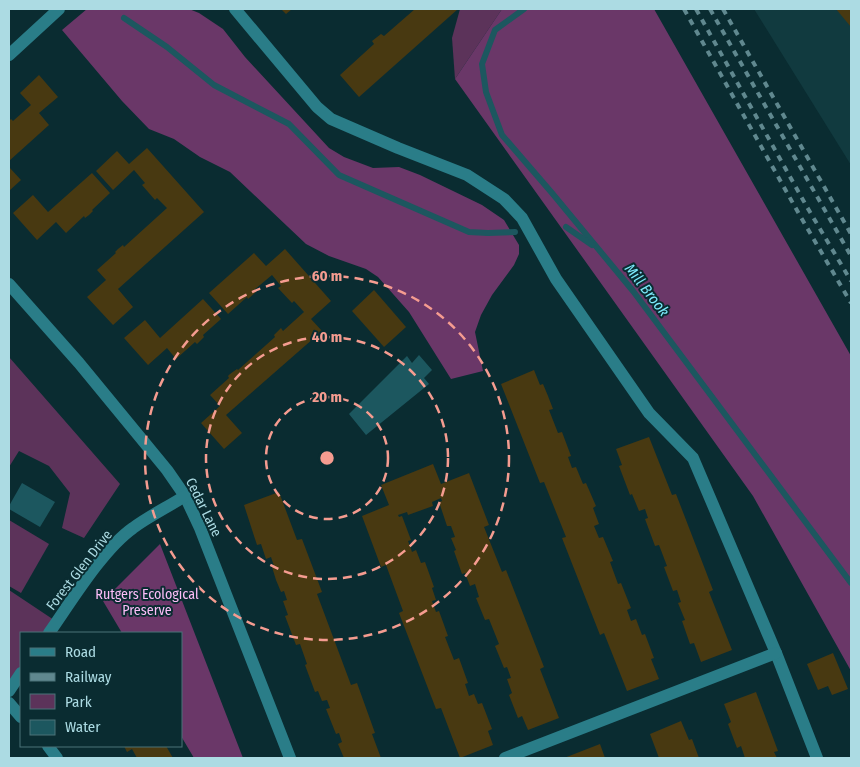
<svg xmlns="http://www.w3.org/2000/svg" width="860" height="767" viewBox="0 0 860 767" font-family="'Fira Sans Condensed',sans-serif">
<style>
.built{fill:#113a3f}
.green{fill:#5c335a}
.forest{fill:#6a3768}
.water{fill:#1c575f}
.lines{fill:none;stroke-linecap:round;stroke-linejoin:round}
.stream{stroke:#1c575f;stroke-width:6}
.building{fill:#483911}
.minor{stroke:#2a7d88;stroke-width:12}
.rail{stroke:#60888f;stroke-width:4;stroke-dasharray:6 6;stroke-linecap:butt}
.ring{fill:none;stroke:#f59c90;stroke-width:2.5;stroke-dasharray:9 6}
.labels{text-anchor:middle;stroke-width:4;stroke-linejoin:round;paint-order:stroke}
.street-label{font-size:14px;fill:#acdbe3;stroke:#0a2c31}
.park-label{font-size:14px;fill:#fcbdf8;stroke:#0a2c31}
.water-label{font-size:15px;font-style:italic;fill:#7cebfc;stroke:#0a2c31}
.centre{fill:#f59c90;stroke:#0a2c31;stroke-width:2.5}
.ring-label{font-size:15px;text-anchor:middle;font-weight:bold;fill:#f59c90;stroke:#0a2c31;stroke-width:4;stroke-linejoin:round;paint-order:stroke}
</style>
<rect width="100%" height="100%" fill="#0a2c31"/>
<path class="built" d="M 754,9 L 851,9 L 851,165 Z"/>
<g class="green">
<path d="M 460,9 L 502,9 L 455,79 L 452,38 Z"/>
<path d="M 9,357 L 120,484 L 84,538 L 62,528 L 70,493 L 49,466 L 19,451 L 9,467 Z"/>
<path d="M 9,520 L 49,544 L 21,593 L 9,586 Z"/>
<path d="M 9,590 L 57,622 L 49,633 L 21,633 L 21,673 L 9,691 Z"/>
</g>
<g class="forest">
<path d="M 87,9 L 189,9 L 199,13 L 223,29 L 245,57 L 329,148 L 344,157 L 373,168 L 399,167 L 420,175 L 482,205 L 504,220 L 519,245 L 519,254 L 514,265 L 492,295 L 481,315 L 475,332 L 483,371 L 451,379 L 409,312 L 378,277 L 366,269 L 329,256 L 306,244 L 230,172 L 200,157 L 174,139 L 149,129 L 122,101 L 62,30 Z"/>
<path d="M 502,9 L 654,9 L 851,356 L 851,671 L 753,496 L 455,79 Z"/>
<path d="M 160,544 L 243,758 L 194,758 L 181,736 L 181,633 L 122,633 L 103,601 Z"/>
</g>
<g class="water">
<path d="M 419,355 L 432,370 L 424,378 L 429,384 L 366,435 L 349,414 L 407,356 L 412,363 Z"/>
<path d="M 22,483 L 55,502 L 40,527 L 9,509 L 9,506 Z"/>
</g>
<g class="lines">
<g class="stream">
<path d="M 524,9 L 495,30 L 482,64 L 486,92 L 502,135 L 552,193 L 633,291 L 851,583"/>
<path d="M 124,18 L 167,47 L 214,85 L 289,124 L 339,175 L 469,232 L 488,233 L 515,232"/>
<path d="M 566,227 L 592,245"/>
</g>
</g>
<g class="building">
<path d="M 281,9 L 292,9 L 286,14 Z"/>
<path d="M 415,9 L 458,9 L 359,97 L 340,75 L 374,44 L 372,41 L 381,34 L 384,36 Z"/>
<path d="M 836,9 L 851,9 L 851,27 Z"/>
<path d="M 39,75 L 58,97 L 39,113 L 49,125 L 9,161 L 9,121 L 11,119 L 13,121 L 31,105 L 20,93 Z"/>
<path d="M 147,148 L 204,212 L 118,289 L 133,307 L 113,325 L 87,297 L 106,280 L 97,270 L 116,253 L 115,252 L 118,249 L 123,245 L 124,247 L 167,208 L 157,198 L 155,200 L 142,185 L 145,183 L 134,170 L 113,190 L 96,171 L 117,151 L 129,164 Z"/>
<path d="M 9,167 L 21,180 L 9,191 Z"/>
<path d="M 92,173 L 110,193 L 92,210 L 93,211 L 89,215 L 85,218 L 84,216 L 66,233 L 56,222 L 37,240 L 13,213 L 33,195 L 48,212 Z"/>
<path d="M 285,249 L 331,301 L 311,319 L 322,331 L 226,415 L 242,433 L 224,449 L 201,423 L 220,406 L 210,395 L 229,378 L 228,376 L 230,374 L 237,369 L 238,370 L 275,337 L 274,335 L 281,328 L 283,331 L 304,312 L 294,301 L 292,303 L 278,288 L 281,286 L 272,275 L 254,290 L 256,292 L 248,299 L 247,297 L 228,314 L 209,293 L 254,253 L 266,266 Z"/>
<path d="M 374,290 L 406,327 L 384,347 L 352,311 Z"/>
<path d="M 203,299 L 221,319 L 203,335 L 204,337 L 197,344 L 195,342 L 176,359 L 167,348 L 148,365 L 124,338 L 145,320 L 160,338 Z"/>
<path d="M 534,370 L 540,385 L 543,384 L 548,396 L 553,409 L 549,410 L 558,433 L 562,432 L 571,456 L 568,457 L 572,468 L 576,467 L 583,484 L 586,483 L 596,506 L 593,508 L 599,524 L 594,526 L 599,538 L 603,537 L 613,561 L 610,562 L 618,584 L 621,583 L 631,608 L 627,610 L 631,621 L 636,619 L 642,635 L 645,634 L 654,658 L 651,659 L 659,679 L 627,691 L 604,633 L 600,635 L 562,538 L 566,537 L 544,482 L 540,483 L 501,384 Z"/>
<path d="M 649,437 L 672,495 L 676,494 L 713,590 L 709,592 L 732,650 L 701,662 L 694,643 L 690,644 L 682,621 L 685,620 L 678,603 L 681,602 L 677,590 L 673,591 L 664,567 L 667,566 L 659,545 L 655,546 L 645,519 L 648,518 L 645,509 L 639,511 L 632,494 L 630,495 L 619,466 L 622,465 L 616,449 Z"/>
<path d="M 433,464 L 441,484 L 469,473 L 489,525 L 484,527 L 502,572 L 506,570 L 544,667 L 540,669 L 559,718 L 528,730 L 522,716 L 518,718 L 509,695 L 512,693 L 507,679 L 511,678 L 507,667 L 504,668 L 495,646 L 499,644 L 489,619 L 485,620 L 476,598 L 479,597 L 475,584 L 470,586 L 465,573 L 462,574 L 454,551 L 456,550 L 451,538 L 455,537 L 451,526 L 447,526 L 439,502 L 442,501 L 441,498 L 432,502 L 433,506 L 408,515 L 407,512 L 398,515 L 399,517 L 402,516 L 411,540 L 408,541 L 412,552 L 416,550 L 421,563 L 425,562 L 434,587 L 432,588 L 436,600 L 432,601 L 436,612 L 439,611 L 448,636 L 445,637 L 454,660 L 459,658 L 468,683 L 465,684 L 469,696 L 474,694 L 478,704 L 482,703 L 492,729 L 488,731 L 493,745 L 460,758 L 441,708 L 436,709 L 399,613 L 403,611 L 386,565 L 381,567 L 362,516 L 389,505 L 381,485 Z"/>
<path d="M 279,492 L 297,540 L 302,539 L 322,592 L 317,594 L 351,685 L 357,683 L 375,733 L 372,734 L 381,758 L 344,758 L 338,744 L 342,742 L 339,733 L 336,734 L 326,709 L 330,708 L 327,700 L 322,701 L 318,691 L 315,692 L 305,665 L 307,664 L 300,644 L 296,645 L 285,616 L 288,615 L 283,601 L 287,600 L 284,591 L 281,592 L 276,580 L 272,567 L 274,566 L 271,557 L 266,559 L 261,544 L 257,545 L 244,505 Z"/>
<path d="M 833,653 L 848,689 L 832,695 L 828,686 L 818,690 L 807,664 Z"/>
<path d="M 756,692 L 778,751 L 774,752 L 777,758 L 745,758 L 741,746 L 737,748 L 728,724 L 731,722 L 724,704 Z"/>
<path d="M 681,721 L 689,740 L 692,739 L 699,758 L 659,758 L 650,734 Z"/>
<path d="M 600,744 L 605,758 L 564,758 Z"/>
<path d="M 124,746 L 166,746 L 173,758 L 137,758 L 132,749 L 127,752 Z"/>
</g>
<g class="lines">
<g class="minor">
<path d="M 235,9 L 317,107 L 331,119 L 398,148 L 467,175 L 504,199 L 522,218 L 556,279 L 649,413 L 693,458 L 776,653 L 817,758"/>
<path d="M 9,55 L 59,9"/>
<path d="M 9,284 L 79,363 L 167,470 L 185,496 L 200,528 L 290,758"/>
<path d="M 49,633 C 71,602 102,550 133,528 C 149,516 168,507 185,496"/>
<path d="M 9,691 L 21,673"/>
<path d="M 9,703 L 21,717"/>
<path d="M 48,746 L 57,758"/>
<path d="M 505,758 L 776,653"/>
</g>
<g class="rail">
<path d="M 684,9 L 799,214 L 851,303"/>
<path d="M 696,9 L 807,207 L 851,281"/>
<path d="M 710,9 L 851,256"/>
<path d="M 723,9 L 851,234"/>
</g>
</g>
<g class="ring">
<circle cx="327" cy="458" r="61"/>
<circle cx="327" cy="458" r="121"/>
<circle cx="327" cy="458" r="182"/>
</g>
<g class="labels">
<g class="street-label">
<text transform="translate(204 507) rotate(64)" y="5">Cedar Lane</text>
<text transform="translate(79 570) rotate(-52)" y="5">Forest Glen Drive</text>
</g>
<g class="park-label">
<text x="147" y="599">Rutgers Ecological<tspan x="147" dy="16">Preserve</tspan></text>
</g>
<g class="water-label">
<text transform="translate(647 290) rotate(52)" y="5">Mill Brook</text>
</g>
</g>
<circle cx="327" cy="458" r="8" class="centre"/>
<g class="ring-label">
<text x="327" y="281">60 m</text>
<text x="327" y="342">40 m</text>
<text x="327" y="402">20 m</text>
</g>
<rect width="860" height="767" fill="none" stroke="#acdbe3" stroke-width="20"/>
<rect x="20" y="632" width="162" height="115" fill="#0a2c31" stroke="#4b7278"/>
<rect x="30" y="648" width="25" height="8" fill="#2a7d88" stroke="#4b7278"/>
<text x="65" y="657" font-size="15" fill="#acdbe3">Road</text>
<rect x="30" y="673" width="25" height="8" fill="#60888f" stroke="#4b7278"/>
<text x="65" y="682" font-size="15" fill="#acdbe3">Railway</text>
<rect x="30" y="694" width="25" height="15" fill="#5c335a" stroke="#4b7278"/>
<text x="65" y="707" font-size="15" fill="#acdbe3">Park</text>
<rect x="30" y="720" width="25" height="15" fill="#1c575f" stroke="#4b7278"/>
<text x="65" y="732" font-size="15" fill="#acdbe3">Water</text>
</svg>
